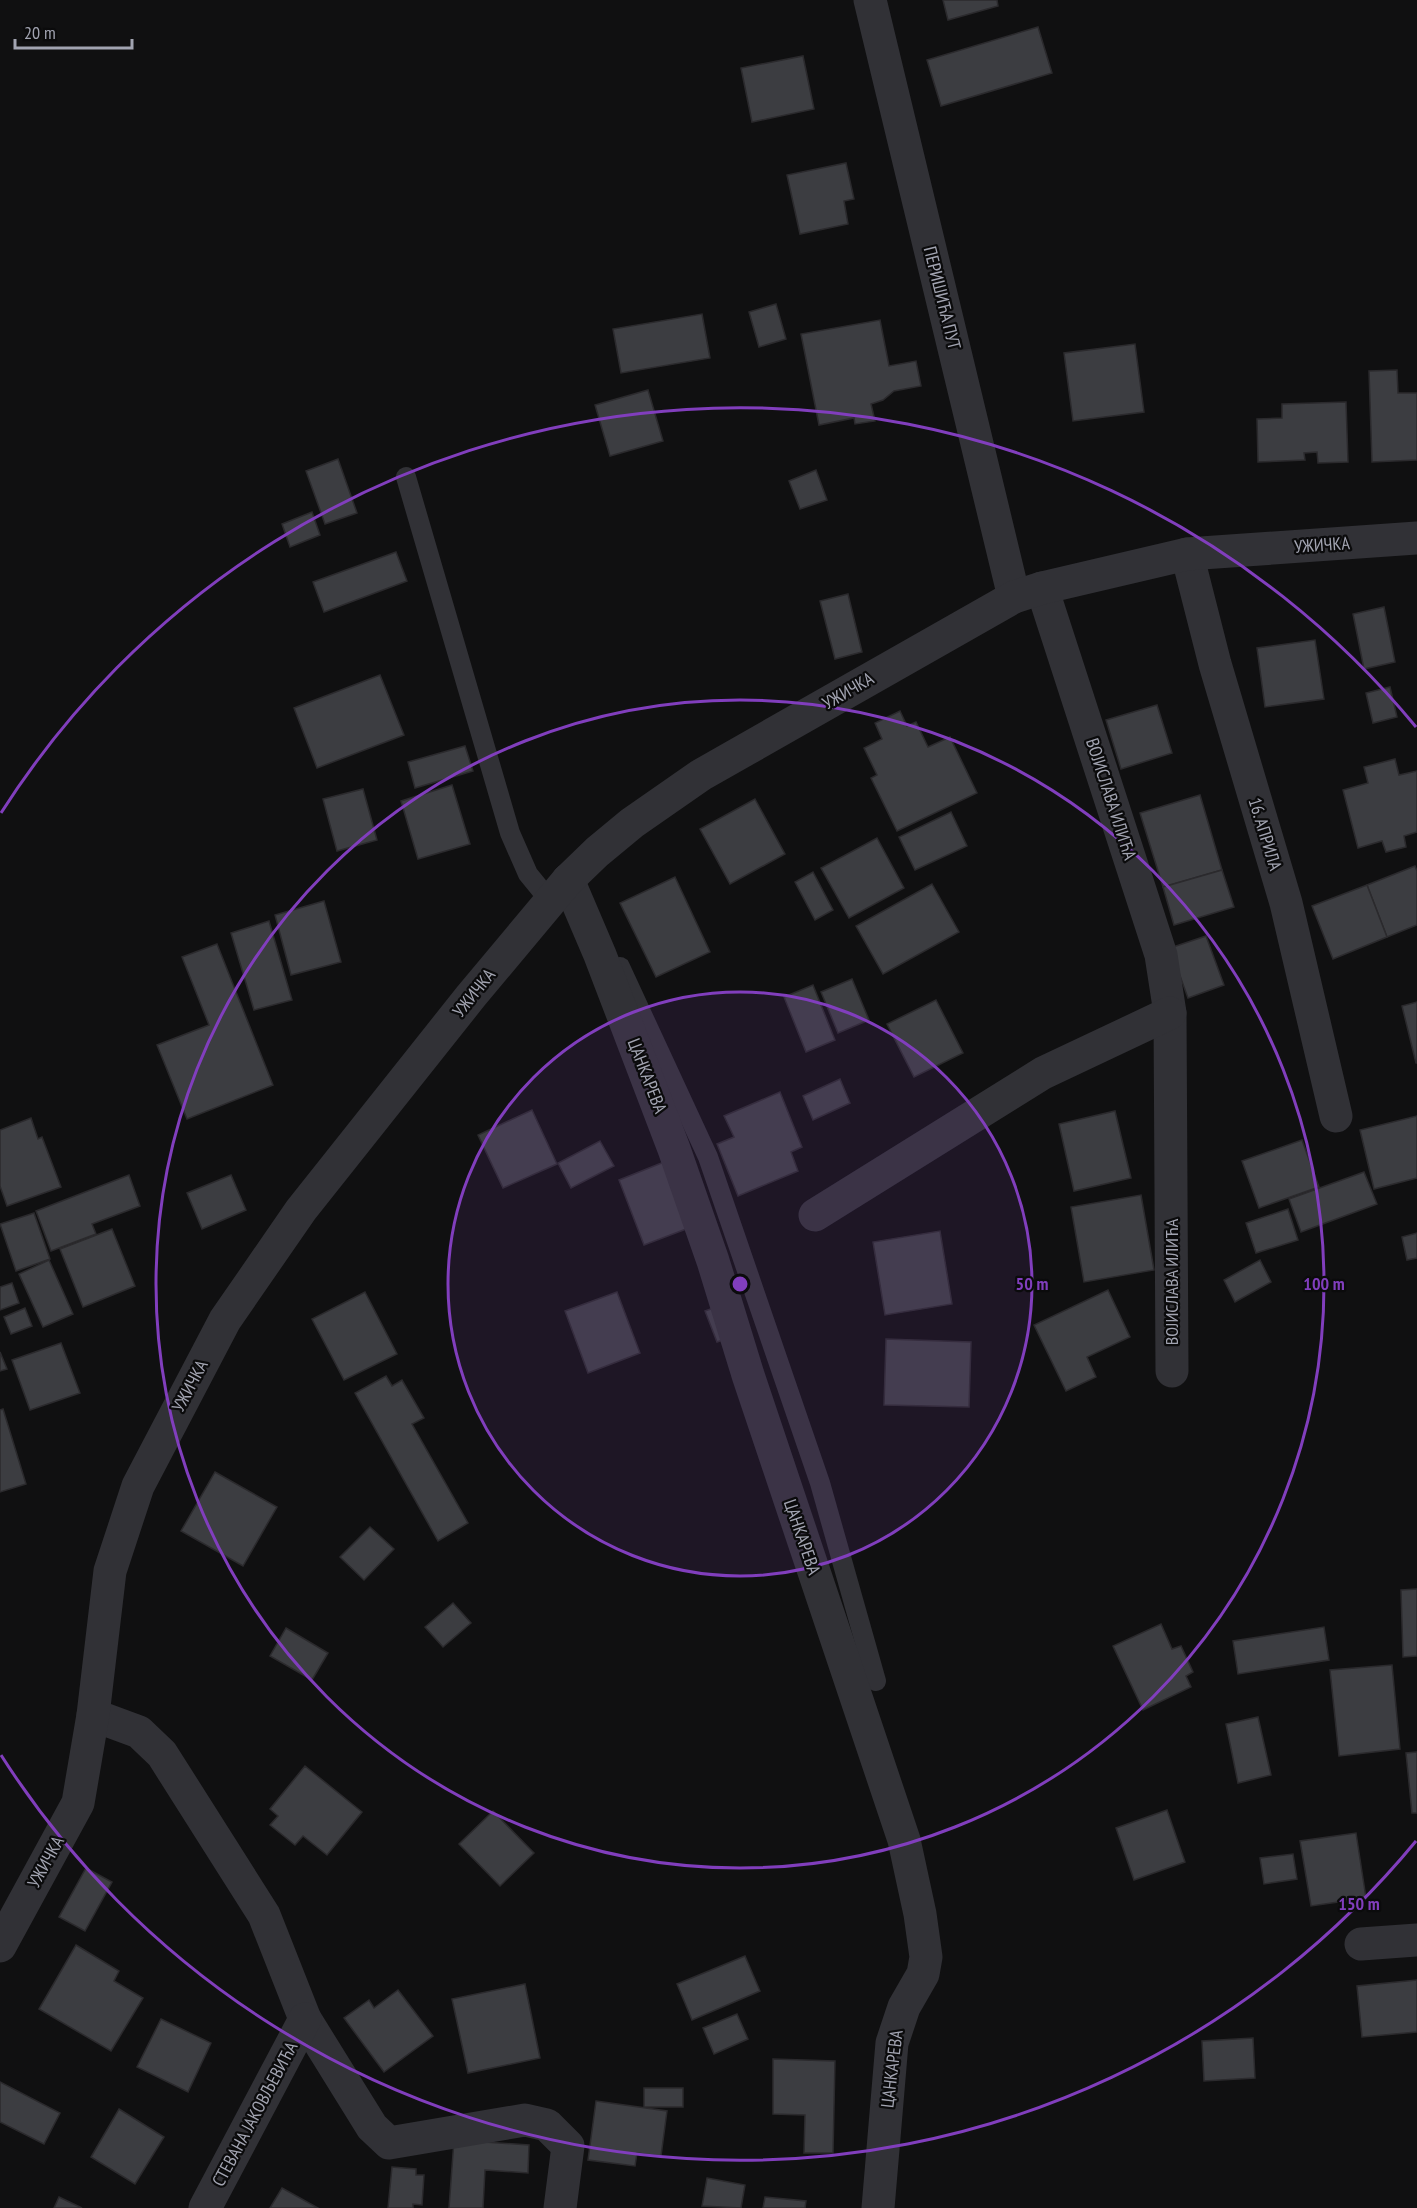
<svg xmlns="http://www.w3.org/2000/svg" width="1417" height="2208" viewBox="0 0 1417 2208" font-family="'PT Sans Narrow',sans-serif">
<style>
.building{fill:#3c3d41;stroke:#2b2a2d;stroke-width:1.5}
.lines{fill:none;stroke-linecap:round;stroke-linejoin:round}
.service{stroke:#313136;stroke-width:20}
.minor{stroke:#313136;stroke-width:33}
.ring{fill:none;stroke:#813ebd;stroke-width:3}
.labels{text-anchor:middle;stroke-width:4.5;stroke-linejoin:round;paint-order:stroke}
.street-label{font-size:18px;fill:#a2a4b1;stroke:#0b0b0c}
.centre{fill:#813ebd;stroke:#0b0b0c;stroke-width:3}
.ring-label{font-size:18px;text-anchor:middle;font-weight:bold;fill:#813ebd;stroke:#0b0b0c;stroke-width:4.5;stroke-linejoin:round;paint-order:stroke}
</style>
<rect width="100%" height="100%" fill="#101011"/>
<g class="building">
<path d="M 943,0 L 997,0 L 998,6 L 948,20 Z"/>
<path d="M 1038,27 L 1052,73 L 941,106 L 927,60 Z"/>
<path d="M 803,56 L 814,109 L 752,122 L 741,68 Z"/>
<path d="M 846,163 L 854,199 L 844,201 L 848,224 L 800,234 L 787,175 Z"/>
<path d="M 776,304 L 786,339 L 759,347 L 749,312 Z"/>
<path d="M 702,314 L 710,358 L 621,373 L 613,329 Z"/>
<path d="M 880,320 L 889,366 L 916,361 L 921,386 L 894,391 L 883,400 L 871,404 L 875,421 L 855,424 L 854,418 L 819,425 L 801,334 Z"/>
<path d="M 1135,344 L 1144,412 L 1073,421 L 1064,353 Z"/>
<path d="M 1397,370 L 1398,393 L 1417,393 L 1417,460 L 1372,462 L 1369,371 Z"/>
<path d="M 648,390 L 663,441 L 610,456 L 595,405 Z"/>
<path d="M 1346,402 L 1348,462 L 1318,463 L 1317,452 L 1304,453 L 1305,460 L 1258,462 L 1257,419 L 1282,418 L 1282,404 Z"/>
<path d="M 338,459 L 357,513 L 325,524 L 306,471 Z"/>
<path d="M 816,470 L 827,500 L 800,509 L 789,481 Z"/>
<path d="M 312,512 L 320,535 L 290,547 L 282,524 Z"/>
<path d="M 396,552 L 407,581 L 324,612 L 313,582 Z"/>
<path d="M 848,594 L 862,652 L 835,659 L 820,601 Z"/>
<path d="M 1384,607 L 1395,662 L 1364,669 L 1353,614 Z"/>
<path d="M 1315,640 L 1324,699 L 1265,707 L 1257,648 Z"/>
<path d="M 380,675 L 404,735 L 317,768 L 294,708 Z"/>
<path d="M 1390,687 L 1397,717 L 1373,723 L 1366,693 Z"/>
<path d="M 1157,705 L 1172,753 L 1121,769 L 1106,720 Z"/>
<path d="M 900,711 L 907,726 L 916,722 L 928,747 L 950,737 L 977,793 L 897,831 L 871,778 L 877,775 L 864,748 L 882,739 L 875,723 Z"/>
<path d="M 465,746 L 473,771 L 415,788 L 408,762 Z"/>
<path d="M 1395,759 L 1399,775 L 1417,771 L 1417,832 L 1404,836 L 1406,847 L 1386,852 L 1382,841 L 1358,848 L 1343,790 L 1368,783 L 1364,767 Z"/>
<path d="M 452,785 L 470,844 L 418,859 L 401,801 Z"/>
<path d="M 363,789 L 377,840 L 337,851 L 323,799 Z"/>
<path d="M 1200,795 L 1222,870 L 1163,887 L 1140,813 Z"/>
<path d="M 755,799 L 785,854 L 730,884 L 700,829 Z"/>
<path d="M 951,812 L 967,846 L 915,870 L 899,837 Z"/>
<path d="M 877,838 L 904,888 L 849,918 L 821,868 Z"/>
<path d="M 1415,866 L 1417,871 L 1417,925 L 1387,937 L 1367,885 Z"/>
<path d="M 1222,870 L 1234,907 L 1174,925 L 1163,887 Z"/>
<path d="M 813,872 L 833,910 L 815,920 L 795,882 Z"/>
<path d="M 675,877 L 710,952 L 656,977 L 620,903 Z"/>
<path d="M 932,884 L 959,932 L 883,974 L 856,926 Z"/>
<path d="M 1367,885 L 1387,937 L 1333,959 L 1312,906 Z"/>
<path d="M 324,901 L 341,962 L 291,975 L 275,915 Z"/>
<path d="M 269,921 L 292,1000 L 254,1010 L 231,933 Z"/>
<path d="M 1206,936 L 1224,985 L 1188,998 L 1170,948 Z"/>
<path d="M 217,944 L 273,1085 L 187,1119 L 157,1045 L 209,1025 L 182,957 Z"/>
<path d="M 852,979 L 869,1020 L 838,1033 L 821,992 Z"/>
<path d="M 813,985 L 835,1040 L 806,1052 L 784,997 Z"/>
<path d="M 936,1000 L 963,1053 L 914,1077 L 887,1024 Z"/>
<path d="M 1417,1002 L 1417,1063 L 1416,1063 L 1402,1006 Z"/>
<path d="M 840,1079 L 850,1103 L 813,1120 L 803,1096 Z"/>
<path d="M 780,1092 L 802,1147 L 791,1152 L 798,1171 L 738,1196 L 717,1144 L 734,1137 L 724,1116 Z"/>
<path d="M 532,1110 L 557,1164 L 503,1188 L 478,1135 Z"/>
<path d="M 1115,1111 L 1131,1178 L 1074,1191 L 1059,1124 Z"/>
<path d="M 1417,1116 L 1417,1178 L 1374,1189 L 1360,1130 Z"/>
<path d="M 31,1118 L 38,1139 L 42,1137 L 61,1187 L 7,1206 L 0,1186 L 0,1130 Z"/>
<path d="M 1302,1140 L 1319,1187 L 1259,1208 L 1242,1161 Z"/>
<path d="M 600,1141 L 614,1166 L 571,1188 L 558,1163 Z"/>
<path d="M 669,1160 L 694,1226 L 644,1245 L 619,1180 Z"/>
<path d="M 1364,1172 L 1377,1204 L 1301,1232 L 1289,1199 Z"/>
<path d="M 129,1175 L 140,1206 L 92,1224 L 96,1234 L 51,1251 L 36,1211 Z"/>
<path d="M 231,1175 L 246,1210 L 202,1229 L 187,1193 Z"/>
<path d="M 1141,1195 L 1154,1270 L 1084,1282 L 1071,1207 Z"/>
<path d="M 1288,1209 L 1298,1240 L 1256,1253 L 1246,1223 Z"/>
<path d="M 34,1213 L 50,1259 L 16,1271 L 0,1224 Z"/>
<path d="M 112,1229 L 135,1286 L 83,1307 L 60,1249 Z"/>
<path d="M 940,1231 L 952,1304 L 885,1315 L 873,1242 Z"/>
<path d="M 1417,1233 L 1417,1258 L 1407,1260 L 1402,1237 Z"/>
<path d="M 49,1260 L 73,1314 L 43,1327 L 19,1274 Z"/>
<path d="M 1260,1260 L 1271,1282 L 1235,1302 L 1224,1280 Z"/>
<path d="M 12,1283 L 19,1303 L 0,1310 L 0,1287 Z"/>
<path d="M 1108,1290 L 1130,1337 L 1087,1357 L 1096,1377 L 1066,1391 L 1034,1325 Z"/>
<path d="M 365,1292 L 397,1354 L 344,1380 L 312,1319 Z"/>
<path d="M 617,1292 L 640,1353 L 588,1373 L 565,1311 Z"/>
<path d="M 722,1305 L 734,1336 L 717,1342 L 705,1311 Z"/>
<path d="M 25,1308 L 32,1326 L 11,1334 L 4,1317 Z"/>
<path d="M 886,1339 L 971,1342 L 969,1407 L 884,1405 Z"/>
<path d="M 61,1343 L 80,1393 L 30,1410 L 12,1360 Z"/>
<path d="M 0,1352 L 7,1369 L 0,1371 Z"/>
<path d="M 386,1376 L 392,1386 L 402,1380 L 424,1418 L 412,1424 L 468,1523 L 438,1541 L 355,1393 Z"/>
<path d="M 3,1409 L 26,1484 L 0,1492 L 0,1410 Z"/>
<path d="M 215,1472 L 277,1507 L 243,1566 L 181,1531 Z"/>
<path d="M 370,1527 L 394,1549 L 364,1580 L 340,1557 Z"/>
<path d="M 1417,1589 L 1417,1656 L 1403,1657 L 1401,1590 Z"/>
<path d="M 453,1603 L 471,1623 L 443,1647 L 425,1627 Z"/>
<path d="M 1161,1624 L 1172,1649 L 1181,1646 L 1193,1672 L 1186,1676 L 1191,1687 L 1143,1710 L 1113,1646 Z"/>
<path d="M 1324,1627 L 1329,1660 L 1238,1674 L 1233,1641 Z"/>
<path d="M 286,1628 L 328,1653 L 312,1680 L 270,1656 Z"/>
<path d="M 1392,1665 L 1400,1749 L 1339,1756 L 1330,1670 Z"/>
<path d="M 1258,1717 L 1271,1775 L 1238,1783 L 1226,1724 Z"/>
<path d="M 1417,1752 L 1417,1813 L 1412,1813 L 1406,1753 Z"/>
<path d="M 305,1766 L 362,1812 L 327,1855 L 303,1836 L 295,1845 L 270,1825 L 278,1816 L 270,1809 Z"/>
<path d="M 1167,1810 L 1185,1862 L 1134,1880 L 1116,1828 Z"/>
<path d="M 493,1811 L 534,1853 L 500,1886 L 459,1844 Z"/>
<path d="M 1356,1833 L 1366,1898 L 1311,1906 L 1300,1841 Z"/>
<path d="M 1293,1854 L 1297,1879 L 1264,1884 L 1260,1858 Z"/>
<path d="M 86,1868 L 112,1882 L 85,1931 L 59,1917 Z"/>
<path d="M 76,1945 L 119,1971 L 114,1981 L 143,1998 L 111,2051 L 39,2009 Z"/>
<path d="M 745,1956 L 760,1991 L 692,2020 L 677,1984 Z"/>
<path d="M 1417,1980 L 1417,2032 L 1362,2037 L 1357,1986 Z"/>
<path d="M 525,1984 L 540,2058 L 468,2073 L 452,1999 Z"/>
<path d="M 398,1990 L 433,2036 L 384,2072 L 344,2018 L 369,2000 L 374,2008 Z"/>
<path d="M 737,2014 L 748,2039 L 714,2054 L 703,2028 Z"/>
<path d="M 161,2019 L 211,2043 L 188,2092 L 137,2067 Z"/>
<path d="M 1253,2038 L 1255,2078 L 1204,2081 L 1202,2041 Z"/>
<path d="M 773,2059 L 835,2061 L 833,2153 L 804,2153 L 805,2115 L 773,2114 Z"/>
<path d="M 0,2082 L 60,2113 L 44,2144 L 0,2122 Z"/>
<rect x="644" y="2088" width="39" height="19"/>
<path d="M 596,2101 L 667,2111 L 661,2156 L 637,2153 L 635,2166 L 588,2160 Z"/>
<path d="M 119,2109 L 164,2137 L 135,2184 L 91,2157 Z"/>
<path d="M 454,2140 L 529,2145 L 528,2173 L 485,2170 L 483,2208 L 449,2208 Z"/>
<path d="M 392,2167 L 416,2169 L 416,2175 L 424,2175 L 422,2205 L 413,2204 L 413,2208 L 388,2208 Z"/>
<path d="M 707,2178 L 745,2185 L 741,2208 L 702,2206 Z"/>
<path d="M 282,2188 L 318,2208 L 270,2208 Z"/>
<path d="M 59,2197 L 82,2208 L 54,2208 Z"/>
<path d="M 765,2197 L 806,2201 L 805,2208 L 763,2208 Z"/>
</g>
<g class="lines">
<g class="service">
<path d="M 406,477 L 510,833 L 528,874 L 550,901"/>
<path d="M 620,967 L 708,1157 L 820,1483 L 876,1681"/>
</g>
<g class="minor">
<path d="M 870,0 L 1014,597"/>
<path d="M 1187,554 L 1215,664 L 1286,903 L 1336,1116"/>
<path d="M 1042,588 L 1161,955 L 1170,1013 L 1172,1371"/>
<path d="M 568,880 L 600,955 L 674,1149 L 713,1261 L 748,1375 L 904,1840 L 920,1914 L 926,1957 L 923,1974 L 904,2007 L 892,2043 L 878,2208"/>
<path d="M 815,1215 L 1043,1073 L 1170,1013"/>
<path d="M 93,1715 L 139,1732 L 162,1754 L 264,1915 L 305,2019 L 372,2127 L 389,2143 L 525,2120 L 547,2125 L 568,2146 L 560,2208"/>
<path d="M 1361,1944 L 1417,1940"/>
<path d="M 0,1946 L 78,1803 L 93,1715 L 110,1571 L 138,1486 L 225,1320 L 301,1210 L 471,996 L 568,880 L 597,852 L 632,823 L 701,775 L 1014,597 L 1042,588 L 1187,554 L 1417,538"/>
<path d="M 205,2208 L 305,2019"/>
</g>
</g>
<circle cx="740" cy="1284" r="292" fill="#813ebd" fill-opacity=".12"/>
<g class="ring">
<circle cx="740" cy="1284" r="292"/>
<circle cx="740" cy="1284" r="584"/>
<path d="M1416 1841A876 876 0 0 1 1 1755M1 813A876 876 0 0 1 1416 727"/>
</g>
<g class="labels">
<g class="street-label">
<text transform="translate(942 298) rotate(76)" y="6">ПЕРИШИЋА ПУТ</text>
<text transform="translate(1322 545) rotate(-4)" y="6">УЖИЧКА</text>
<text transform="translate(848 691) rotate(-30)" y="6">УЖИЧКА</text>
<text transform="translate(1111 799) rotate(72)" y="6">ВОЈИСЛАВА ИЛИЋА</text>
<text transform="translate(1265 834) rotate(73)" y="6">16. АПРИЛА</text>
<text transform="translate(474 993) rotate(-51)" y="6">УЖИЧКА</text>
<text transform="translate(647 1076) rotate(69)" y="6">ЦАНКАРЕВА</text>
<text transform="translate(1172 1282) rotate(-90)" y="6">ВОЈИСЛАВА ИЛИЋА</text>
<text transform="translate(190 1386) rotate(-62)" y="6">УЖИЧКА</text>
<text transform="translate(802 1537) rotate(71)" y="6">ЦАНКАРЕВА</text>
<text transform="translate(46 1862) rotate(-61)" y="6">УЖИЧКА</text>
<text transform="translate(892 2069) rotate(-83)" y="6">ЦАНКАРЕВА</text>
<text transform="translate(255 2114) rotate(-62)" y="6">СТЕВАНА ЈАКОВЉЕВИЋА</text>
</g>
</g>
<circle cx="740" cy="1284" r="9" class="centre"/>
<g class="ring-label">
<text x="1032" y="1290">50 m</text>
<text x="1324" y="1290">100 m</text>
<text x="1359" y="1910">150 m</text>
</g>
<path d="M15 39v9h117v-9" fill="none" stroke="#a2a4b1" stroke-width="3"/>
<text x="24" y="39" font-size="18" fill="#a2a4b1" stroke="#0b0b0c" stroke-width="4.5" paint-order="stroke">20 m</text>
</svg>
